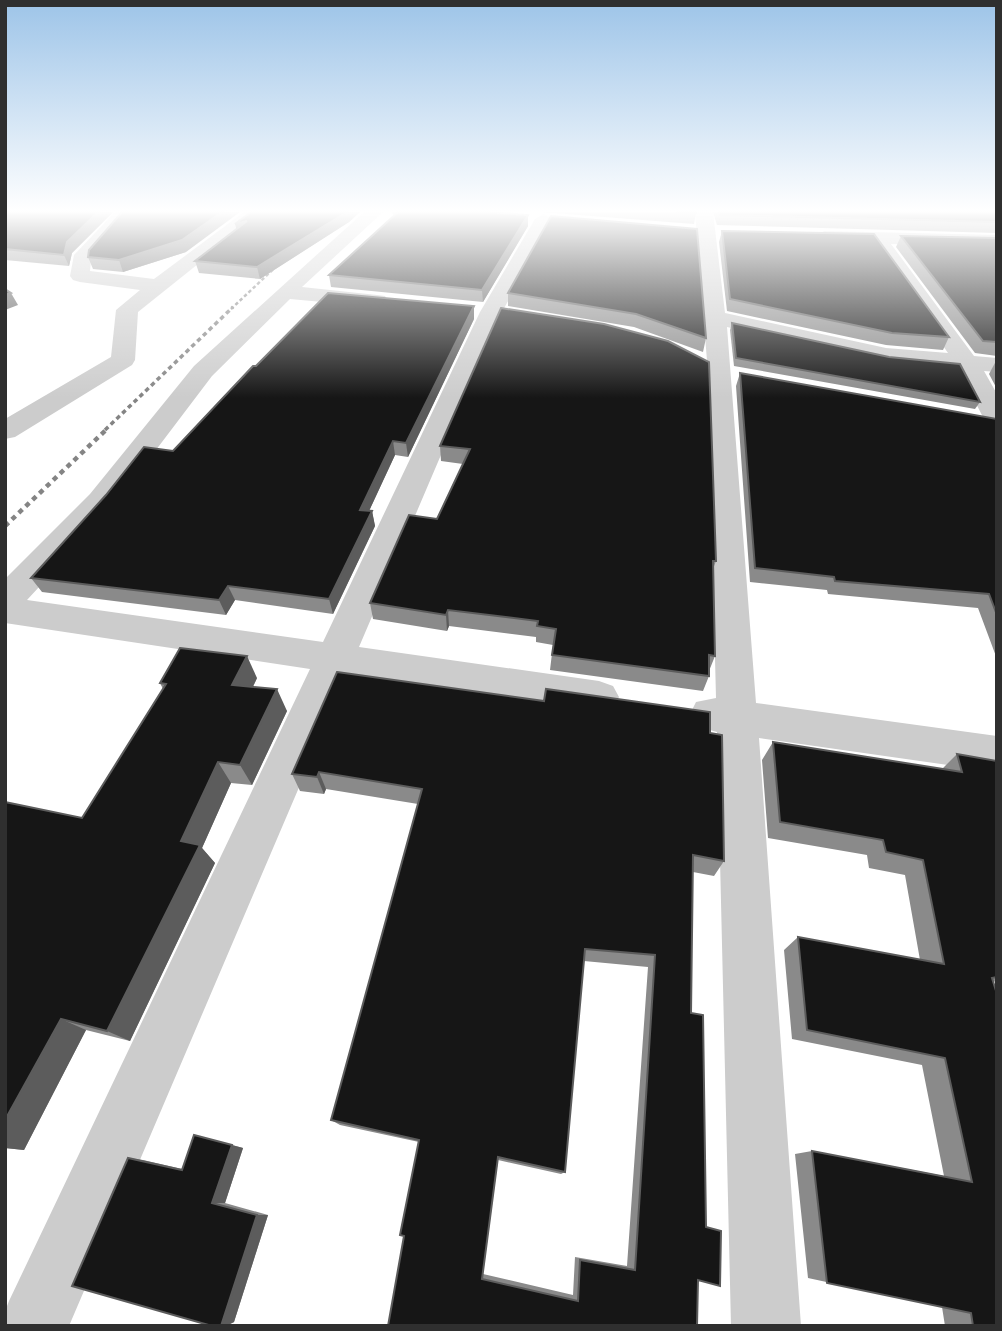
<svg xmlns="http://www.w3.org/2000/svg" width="1002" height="1331" viewBox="0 0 1002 1331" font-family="'Fira Sans',sans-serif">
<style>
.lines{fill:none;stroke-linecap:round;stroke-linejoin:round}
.minor{fill:#ccc;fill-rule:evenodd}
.rail-far2{stroke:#848484;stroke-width:2.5;stroke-dasharray:3.5 2.5;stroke-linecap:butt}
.rail-far1{stroke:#848484;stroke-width:3.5;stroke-dasharray:4.5 3.5;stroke-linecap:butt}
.rail{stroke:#848484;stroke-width:4.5;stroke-dasharray:5 4.5;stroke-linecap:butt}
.wall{fill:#8a8a8a;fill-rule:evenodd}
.shaded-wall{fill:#5c5c5c}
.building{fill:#161616;stroke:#5c5c5c;stroke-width:2;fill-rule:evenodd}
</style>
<rect width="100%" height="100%" fill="#fff"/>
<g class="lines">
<g class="minor">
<path d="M 115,212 L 133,212 L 91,260 L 90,271 L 154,279 L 244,212 L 263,212 L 138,312 L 135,360 L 132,365 L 15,437 L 5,439 L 5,419 L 111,357 L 116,310 L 140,290 L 80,282 L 73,280 L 70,276 L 74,255 Z"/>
<path d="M 364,212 L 383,212 L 302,287 L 377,295 L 385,296 L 388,301 L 385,306 L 377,307 L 290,299 L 212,376 L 112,508 L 27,600 L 323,642 L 480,312 L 535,219 L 544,214 L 553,219 L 502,312 L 359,647 L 599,681 L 613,686 L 619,697 L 613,708 L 599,713 L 347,675 L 69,1326 L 5,1326 L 5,1311 L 9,1301 L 310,669 L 5,623 L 5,579 L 90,494 L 194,366 Z"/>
<path d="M 695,212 L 713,212 L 725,313 L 886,348 L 948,353 L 872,244 L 824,243 L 815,237 L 824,231 L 997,235 L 997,247 L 891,244 L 974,356 L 997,358 L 997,372 L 984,371 L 997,394 L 997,427 L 987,425 L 984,419 L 958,369 L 886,362 L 727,327 L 756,703 L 997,736 L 997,772 L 759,738 L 801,1326 L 731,1326 L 717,732 L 696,726 L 690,714 L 696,702 L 716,698 L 708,373 Z"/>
</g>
<path class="rail-far2" d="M 231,309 L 282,261"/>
<path class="rail-far1" d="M 105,430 L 233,307"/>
<path class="rail" d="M 5,526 L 107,429"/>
</g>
<g class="wall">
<path d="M 5,212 L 113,212 L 72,253 L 69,266 L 5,260 Z"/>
<path d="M 251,212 L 360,212 L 349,222 L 260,279 L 199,273 L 195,261 L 236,229 Z"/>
<path d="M 391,212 L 488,212 L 528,226 L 483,302 L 331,287 L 329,275 L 395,216 Z"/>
<path d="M 541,212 L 696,212 L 694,224 Z"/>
<path d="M 713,212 L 997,212 L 997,233 L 717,225 Z"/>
<path d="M 551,216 L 706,338 L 703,352 L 634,327 L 508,306 L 508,293 Z"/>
<path d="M 722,231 L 949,337 L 943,350 L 886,345 L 727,311 L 719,242 Z"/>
<path d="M 901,236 L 997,238 L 997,356 L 975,353 L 896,247 Z"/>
<path d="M 186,252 L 123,272 L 93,269 L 88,257 Z"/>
<path d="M 501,308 L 716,561 L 713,569 L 715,656 L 709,671 L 709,676 L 703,691 L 550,670 L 553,645 L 536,642 L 536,637 L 449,626 L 447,631 L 373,619 L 370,603 L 437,519 L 463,464 L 441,461 L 440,446 Z"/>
<path d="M 474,319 L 408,457 L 395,455 L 369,511 L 372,511 L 375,526 L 333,614 L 235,600 L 226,615 L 42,592 L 31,578 L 173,451 L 256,366 Z"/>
<path d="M 732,323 L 980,402 L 975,409 L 734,366 L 730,330 Z"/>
<path d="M 996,361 L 997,361 L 997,389 L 989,374 Z"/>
<path d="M 740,373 L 997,419 L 997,659 L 978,608 L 828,594 L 827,590 L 750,582 L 736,386 Z"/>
<path d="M 257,678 L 253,687 L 287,711 L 252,785 L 231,783 L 202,848 L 215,863 L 130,1041 L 86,1030 L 24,1150 L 5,1148 L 5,802 L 82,818 L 163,689 L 160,683 Z"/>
<path d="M 710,733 L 724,861 L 714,876 L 693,872 L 691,1013 L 698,1280 L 697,1326 L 388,1326 L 404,1236 L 419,1142 L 340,1125 L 331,1120 L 418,804 L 326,789 L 324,794 L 300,791 L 292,774 ZM 584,961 L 648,967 L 627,1266 L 575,1257 L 573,1295 L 483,1274 L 498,1160 L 561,1174 L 565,1172 Z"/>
<path d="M 773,742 L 942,769 L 957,754 L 997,761 L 997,981 L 993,982 L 997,1326 L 945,1326 L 942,1307 L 808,1278 L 795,1154 L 812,1151 L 944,1176 L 922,1065 L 792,1039 L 784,950 L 798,937 L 920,960 L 905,875 L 869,868 L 867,855 L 768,838 L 762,760 Z"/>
<path d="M 207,1138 L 243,1148 L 225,1203 L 268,1215 L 234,1322 L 226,1326 L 212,1326 L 128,1158 L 143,1160 L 182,1169 Z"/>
</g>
<g class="shaded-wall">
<path d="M 98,212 L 113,212 L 72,253 L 69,266 L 64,255 L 67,242 Z"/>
<path d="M 222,212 L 240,212 L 186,252 L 123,272 L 119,260 Z"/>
<path d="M 347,212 L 360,212 L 349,222 L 260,279 L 257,267 Z"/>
<path d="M 528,215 L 528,226 L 483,302 L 482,290 Z"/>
<path d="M 247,221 L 238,235 L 235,224 Z"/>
<path d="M 11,293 L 18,305 L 5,310 L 5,295 Z"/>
<path d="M 474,306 L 474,319 L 408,457 L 406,443 Z"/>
<path d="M 393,441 L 395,455 L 363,524 L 360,510 Z"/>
<path d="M 372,511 L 375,526 L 333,614 L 329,599 Z"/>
<path d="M 228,586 L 235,600 L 226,615 L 219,600 Z"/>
<path d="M 448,610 L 449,626 L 447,631 L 446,615 Z"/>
<path d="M 247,656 L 257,678 L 243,707 L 232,685 Z"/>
<path d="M 277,689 L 287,711 L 252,785 L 240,765 Z"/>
<path d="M 218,762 L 231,783 L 202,848 L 215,863 L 130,1041 L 107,1031 L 181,841 Z"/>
<path d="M 319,772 L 326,789 L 324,794 L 317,777 Z"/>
<path d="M 61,1019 L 86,1030 L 24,1150 L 5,1148 L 5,1120 Z"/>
<path d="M 194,1135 L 243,1148 L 225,1203 L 212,1203 Z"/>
<path d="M 257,1215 L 268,1215 L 234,1322 L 226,1326 L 221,1326 Z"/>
</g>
<g class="building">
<path d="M 5,212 L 98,212 L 67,242 L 64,255 L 5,249 Z"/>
<path d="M 122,212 L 222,212 L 182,240 L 119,260 L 88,257 L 89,250 Z"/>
<path d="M 251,212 L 347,212 L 257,267 L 195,261 L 247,221 L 235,224 Z"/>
<path d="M 398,212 L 488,212 L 528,215 L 482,290 L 329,275 Z"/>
<path d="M 676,212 L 696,212 L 696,213 Z"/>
<path d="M 719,212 L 997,212 L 997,222 L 720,215 Z"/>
<path d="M 551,216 L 697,229 L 706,338 L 636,314 L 508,293 Z"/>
<path d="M 722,231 L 874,234 L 949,337 L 892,333 L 730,299 Z"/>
<path d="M 901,236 L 997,238 L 997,342 L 983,341 Z"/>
<path d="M 5,289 L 11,293 L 5,295 Z"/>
<path d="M 328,293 L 474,306 L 406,443 L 393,441 L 360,510 L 372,511 L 329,599 L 228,586 L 219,600 L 31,578 L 106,495 L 144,447 L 173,451 L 253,366 L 256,366 Z"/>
<path d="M 501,308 L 604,324 L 668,341 L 709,362 L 716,561 L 713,561 L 715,656 L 709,655 L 709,676 L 552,655 L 556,629 L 537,626 L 538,621 L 448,610 L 446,615 L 370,603 L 409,515 L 437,519 L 470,449 L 440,446 Z"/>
<path d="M 732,323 L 889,357 L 960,364 L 980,402 L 736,358 Z"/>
<path d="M 740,373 L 997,419 L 997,615 L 989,594 L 835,581 L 834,577 L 755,568 Z"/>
<path d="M 180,648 L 247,656 L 232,685 L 277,689 L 240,765 L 218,762 L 181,841 L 200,845 L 107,1031 L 61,1019 L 5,1120 L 5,802 L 82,818 L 166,684 L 160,683 Z"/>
<path d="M 337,672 L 544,701 L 546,689 L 710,712 L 710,733 L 722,735 L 724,861 L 693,855 L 691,1013 L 703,1015 L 706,1227 L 721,1231 L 720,1286 L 698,1280 L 697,1326 L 388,1326 L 404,1236 L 400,1235 L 419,1140 L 331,1120 L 422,789 L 319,772 L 317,777 L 292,774 ZM 585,949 L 655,955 L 635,1270 L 580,1260 L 578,1301 L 482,1279 L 498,1157 L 565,1172 Z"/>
<path d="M 773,742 L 962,772 L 957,754 L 997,761 L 997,977 L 992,978 L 997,994 L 997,1326 L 973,1326 L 971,1313 L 827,1283 L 812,1151 L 972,1182 L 945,1058 L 807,1030 L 798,937 L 944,964 L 923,860 L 886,852 L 883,840 L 780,822 Z"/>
<path d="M 194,1135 L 232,1145 L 212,1203 L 257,1215 L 221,1326 L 212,1326 L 72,1286 L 128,1158 L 182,1170 Z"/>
</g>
<linearGradient id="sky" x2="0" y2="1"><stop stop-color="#9dc4e8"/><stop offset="0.53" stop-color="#fff"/><stop offset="1" stop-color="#fff" stop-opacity="0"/></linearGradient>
<rect width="1002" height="398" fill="url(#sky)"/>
<rect width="1002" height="1331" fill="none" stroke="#2f2f2f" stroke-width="14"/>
</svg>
